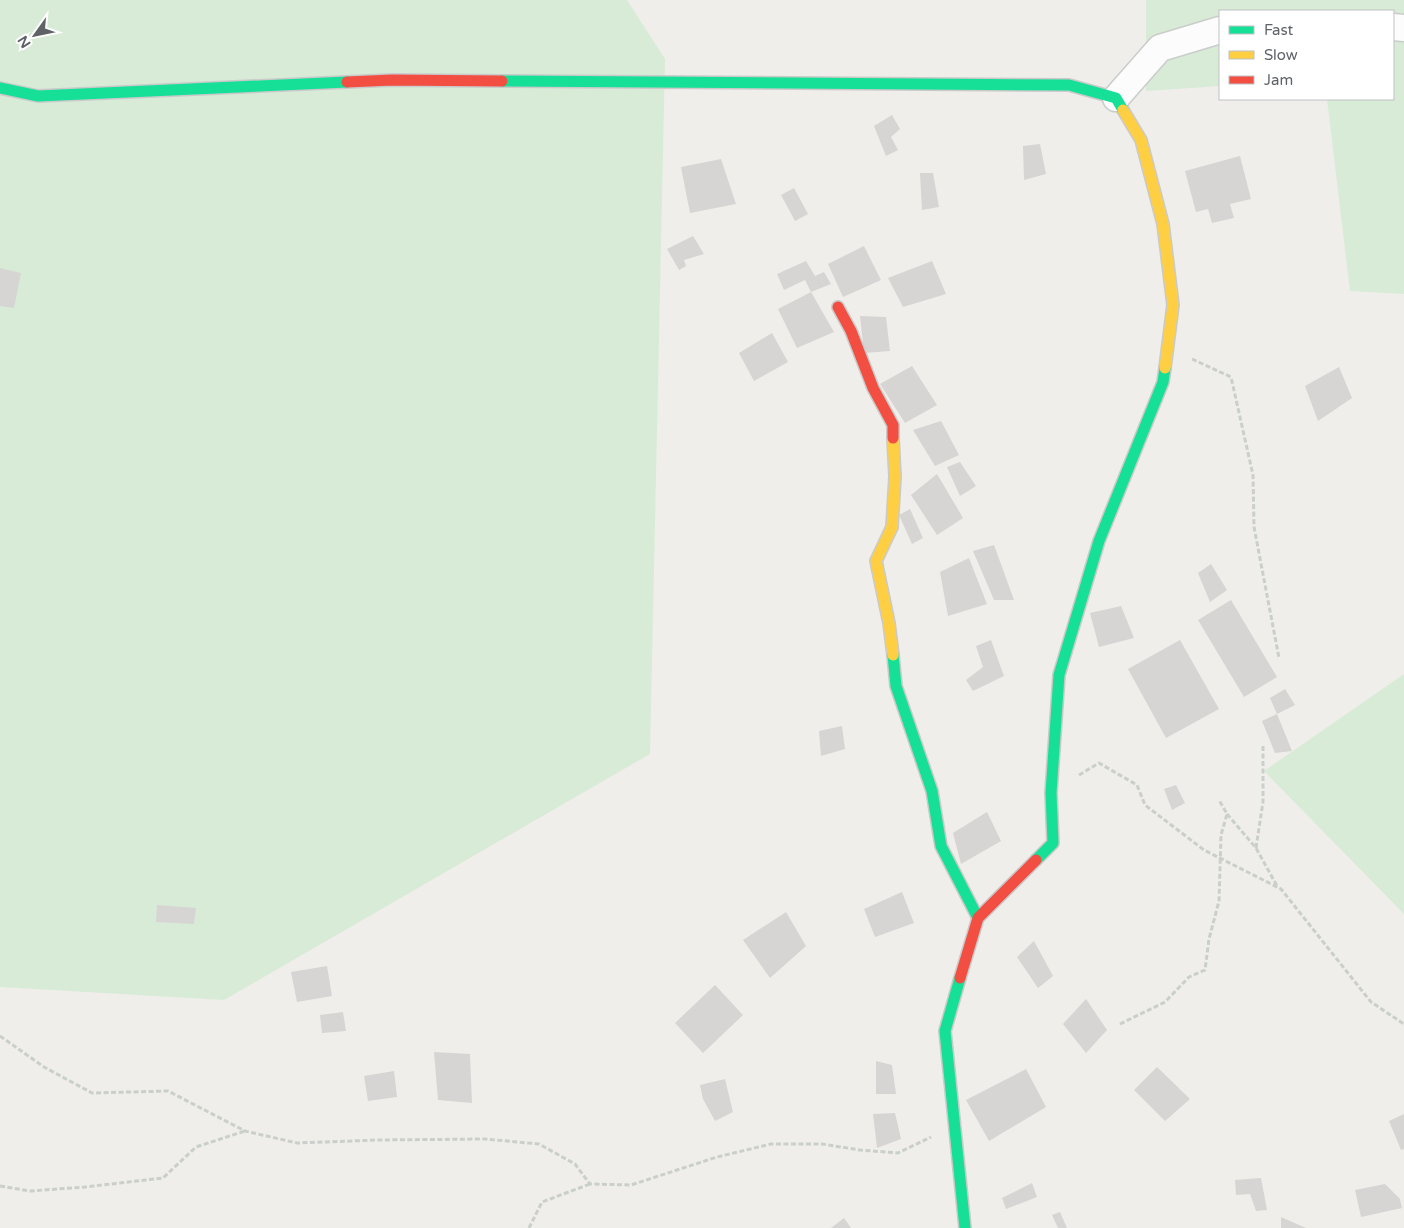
<svg xmlns="http://www.w3.org/2000/svg" width="1404" height="1228" viewBox="0 0 1404 1228" font-family="'Varela Round',sans-serif">
<style>
.green{fill:#d8ebd6}
.building{fill:#d6d5d3}
.lines{fill:none;stroke-linecap:round;stroke-linejoin:round}
.street-casing{stroke:#cbcccc;stroke-width:29}
.fast-casing{stroke:#cacacb;stroke-width:14}
.slow-casing{stroke:#cacacb;stroke-width:14}
.jam-casing{stroke:#cacacb;stroke-width:14}
.path{stroke:#cacfcc;stroke-width:3;stroke-dasharray:5 2.5;stroke-linecap:butt}
.street{stroke:#fdfcfc;stroke-width:26}
.fast{stroke:#16e098;stroke-width:11}
.slow{stroke:#ffcf43;stroke-width:11}
.jam{stroke:#f24e42;stroke-width:11}
</style>
<rect width="100%" height="100%" fill="#efeeea"/>
<g class="green">
<path d="M 0,0 L 627,0 L 665,59 L 650,754 L 224,1000 L 0,987 Z"/>
<path d="M 1146,0 L 1404,0 L 1404,294 L 1350,291 L 1327,99 L 1393,99 L 1393,11 L 1220,11 L 1220,86 L 1146,91 Z"/>
<path d="M 1404,674 L 1404,914 L 1264,771 Z"/>
</g>
<g class="building">
<path d="M 892,115 L 900,129 L 891,137 L 898,150 L 886,156 L 874,126 Z"/>
<path d="M 1040,144 L 1046,174 L 1024,180 L 1023,146 Z"/>
<path d="M 1240,156 L 1251,199 L 1230,204 L 1234,218 L 1212,223 L 1208,209 L 1196,212 L 1185,171 Z"/>
<path d="M 721,159 L 736,204 L 690,213 L 681,167 Z"/>
<path d="M 920,173 L 933,173 L 939,207 L 922,210 Z"/>
<path d="M 794,188 L 808,214 L 795,221 L 781,195 Z"/>
<path d="M 693,236 L 704,254 L 684,260 L 686,266 L 679,270 L 667,249 Z"/>
<path d="M 864,246 L 881,280 L 843,297 L 828,264 Z"/>
<path d="M 806,261 L 815,276 L 824,272 L 831,284 L 811,292 L 805,280 L 784,290 L 777,274 Z"/>
<path d="M 932,261 L 946,294 L 903,307 L 888,278 Z"/>
<path d="M 0,268 L 21,273 L 14,308 L 0,306 Z"/>
<path d="M 811,292 L 834,332 L 797,348 L 778,309 Z"/>
<path d="M 860,316 L 886,317 L 890,351 L 864,353 Z"/>
<path d="M 772,333 L 788,362 L 754,381 L 739,353 Z"/>
<path d="M 912,366 L 937,405 L 905,423 L 880,384 Z"/>
<path d="M 1339,367 L 1352,398 L 1318,421 L 1305,386 Z"/>
<path d="M 941,421 L 959,455 L 935,466 L 913,430 Z"/>
<path d="M 960,462 L 976,486 L 960,496 L 947,467 Z"/>
<path d="M 937,474 L 963,518 L 937,535 L 911,495 Z"/>
<path d="M 910,509 L 923,538 L 912,544 L 899,515 Z"/>
<path d="M 994,545 L 1014,600 L 994,600 L 973,551 Z"/>
<path d="M 969,558 L 987,604 L 948,616 L 940,572 Z"/>
<path d="M 1211,564 L 1227,590 L 1210,602 L 1198,573 Z"/>
<path d="M 1231,600 L 1277,677 L 1244,697 L 1198,620 Z"/>
<path d="M 1121,606 L 1134,638 L 1099,647 L 1090,613 Z"/>
<path d="M 991,640 L 1004,676 L 973,691 L 966,680 L 983,667 L 976,646 Z"/>
<path d="M 1180,640 L 1219,709 L 1166,738 L 1128,669 Z"/>
<path d="M 1285,689 L 1295,705 L 1277,714 L 1270,698 Z"/>
<path d="M 1277,714 L 1292,751 L 1275,753 L 1262,721 Z"/>
<path d="M 842,726 L 845,749 L 821,756 L 819,731 Z"/>
<path d="M 1176,785 L 1185,803 L 1172,810 L 1164,789 Z"/>
<path d="M 987,812 L 1001,841 L 961,864 L 953,833 Z"/>
<path d="M 902,892 L 914,923 L 875,937 L 864,909 Z"/>
<path d="M 157,905 L 196,908 L 194,924 L 156,922 Z"/>
<path d="M 786,912 L 806,946 L 770,978 L 743,940 Z"/>
<path d="M 1034,941 L 1053,976 L 1038,988 L 1017,957 Z"/>
<path d="M 327,966 L 332,996 L 297,1002 L 291,972 Z"/>
<path d="M 715,985 L 743,1015 L 703,1053 L 675,1023 Z"/>
<path d="M 1086,999 L 1107,1030 L 1086,1053 L 1063,1024 Z"/>
<path d="M 343,1012 L 346,1031 L 322,1033 L 320,1015 Z"/>
<path d="M 434,1052 L 470,1054 L 472,1103 L 438,1100 Z"/>
<path d="M 876,1061 L 892,1065 L 896,1094 L 876,1094 Z"/>
<path d="M 1157,1067 L 1190,1099 L 1165,1121 L 1134,1090 Z"/>
<path d="M 1026,1069 L 1046,1107 L 989,1141 L 966,1100 Z"/>
<path d="M 394,1071 L 397,1097 L 368,1101 L 364,1076 Z"/>
<path d="M 725,1079 L 733,1112 L 715,1121 L 703,1099 L 700,1085 Z"/>
<path d="M 895,1113 L 901,1139 L 877,1148 L 873,1114 Z"/>
<path d="M 1404,1114 L 1404,1149 L 1401,1150 L 1389,1121 Z"/>
<path d="M 1261,1178 L 1267,1210 L 1256,1211 L 1250,1194 L 1236,1195 L 1235,1180 Z"/>
<path d="M 1032,1183 L 1037,1197 L 1006,1209 L 1002,1198 Z"/>
<path d="M 1385,1184 L 1400,1199 L 1402,1208 L 1361,1217 L 1355,1190 Z"/>
<path d="M 1060,1212 L 1067,1228 L 1058,1228 L 1052,1215 Z"/>
<path d="M 1281,1217 L 1306,1228 L 1281,1228 Z"/>
<path d="M 844,1218 L 851,1228 L 831,1228 Z"/>
</g>
<g class="lines">
<defs>
<g id="street">
<path d="M 1393,27 L 1404,28"/>
<path d="M 1116,98 L 1160,48 L 1220,30"/>
</g>
<g id="fast">
<path d="M 502,81 L 1069,85 L 1116,98 L 1123,110"/>
<path d="M 0,88 L 38,96 L 347,82"/>
<path d="M 893,655 L 896,686 L 932,791 L 941,846 L 978,918"/>
<path d="M 1036,860 L 1053,843 L 1051,793 L 1059,675 L 1099,541 L 1163,382 L 1165,368"/>
<path d="M 960,978 L 945,1031 L 965,1228"/>
</g>
<g id="slow">
<path d="M 1123,110 L 1141,140 L 1163,224 L 1173,305 L 1165,368"/>
<path d="M 893,655 L 889,623 L 876,561 L 892,527 L 895,477 L 893,438"/>
</g>
<g id="jam">
<path d="M 347,82 L 392,80 L 502,81"/>
<path d="M 838,307 L 851,331 L 873,388 L 893,425 L 893,438"/>
<path d="M 960,978 L 978,918 L 1036,860"/>
</g>
</defs>
<use href="#street" class="street-casing"/>
<use href="#fast" class="fast-casing"/>
<use href="#slow" class="slow-casing"/>
<use href="#jam" class="jam-casing"/>
<g class="path">
<path d="M 1192,359 L 1231,377 L 1253,475 L 1254,527 L 1279,658"/>
<path d="M 1079,775 L 1099,763 L 1137,785 L 1145,805 L 1204,850 L 1281,889 L 1371,1002 L 1404,1024"/>
<path d="M 1227,814 L 1256,848 L 1277,886"/>
<path d="M 1256,848 L 1263,802 L 1263,745"/>
<path d="M 1120,1024 L 1165,1002 L 1189,977 L 1205,970 L 1209,939 L 1219,901 L 1221,835 L 1227,814 L 1219,800"/>
<path d="M 0,1036 L 44,1067 L 92,1093 L 168,1091 L 245,1131 L 297,1143 L 378,1140 L 485,1139 L 539,1144 L 575,1164 L 590,1184 L 631,1185 L 717,1157 L 771,1144 L 822,1144 L 860,1150 L 898,1153 L 931,1137"/>
<path d="M 0,1186 L 30,1191 L 85,1187 L 163,1178 L 196,1147 L 245,1131"/>
<path d="M 529,1228 L 542,1202 L 590,1184"/>
</g>
<use href="#street" class="street"/>
<use href="#fast" class="fast"/>
<use href="#slow" class="slow"/>
<use href="#jam" class="jam"/>
</g>
<rect x="1219" y="10" width="175" height="90" fill="#ffffff" stroke="#bfc1c3"/>
<rect x="1229" y="26" width="25" height="8" fill="#16e098" stroke="#bfc1c3"/>
<text x="1264" y="35" font-size="15" fill="#5f6368">Fast</text>
<rect x="1229" y="51" width="25" height="8" fill="#ffcf43" stroke="#bfc1c3"/>
<text x="1264" y="60" font-size="15" fill="#5f6368">Slow</text>
<rect x="1229" y="76" width="25" height="8" fill="#f24e42" stroke="#bfc1c3"/>
<text x="1264" y="85" font-size="15" fill="#5f6368">Jam</text>
<g transform="translate(35 35) rotate(237)" stroke="#ffffff" stroke-width="4" paint-order="stroke">
<path d="M0-4L9 19L0 12L-9 19Z" fill="#5f6368"/>
<text y="-8" font-size="14" font-weight="bold" text-anchor="middle" fill="#5f6368">N</text>
</g>
</svg>
